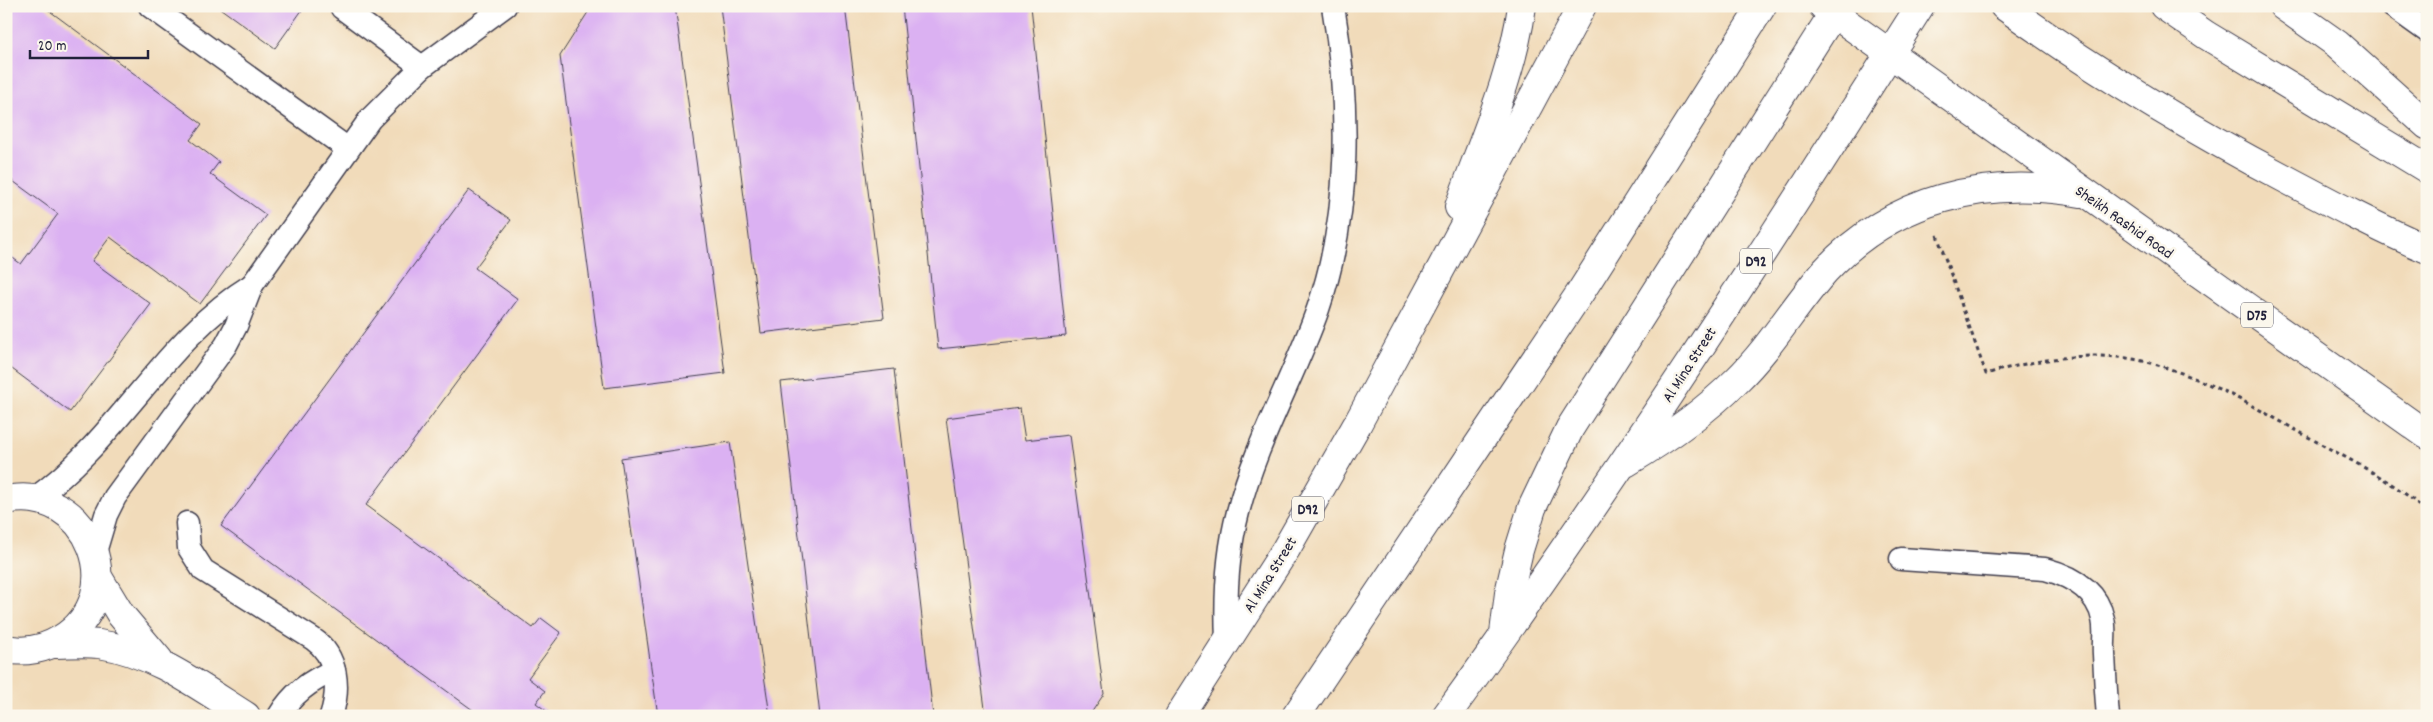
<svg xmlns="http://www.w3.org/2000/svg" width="2433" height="722" viewBox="0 0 2433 722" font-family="Dekko,sans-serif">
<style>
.building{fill:#dbb1f2}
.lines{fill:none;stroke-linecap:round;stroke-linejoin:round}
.service-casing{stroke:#413e4e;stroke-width:25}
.minor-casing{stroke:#413e4e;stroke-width:30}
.primary-casing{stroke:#413e4e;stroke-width:30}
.path{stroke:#413e4e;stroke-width:3;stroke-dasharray:4 4;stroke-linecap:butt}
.service{stroke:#fff;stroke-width:22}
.minor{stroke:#fff;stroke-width:28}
.primary{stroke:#fff;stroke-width:28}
.labels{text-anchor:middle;stroke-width:5;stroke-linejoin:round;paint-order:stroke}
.shield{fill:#fbf7ec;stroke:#636270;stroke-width:1}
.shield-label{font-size:15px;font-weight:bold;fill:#22223b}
.street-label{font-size:16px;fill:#22223b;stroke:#fbf7ec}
</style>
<rect width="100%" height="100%" fill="#fbf7ec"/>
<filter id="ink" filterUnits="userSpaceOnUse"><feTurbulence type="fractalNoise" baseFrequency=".02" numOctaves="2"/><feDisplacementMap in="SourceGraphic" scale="10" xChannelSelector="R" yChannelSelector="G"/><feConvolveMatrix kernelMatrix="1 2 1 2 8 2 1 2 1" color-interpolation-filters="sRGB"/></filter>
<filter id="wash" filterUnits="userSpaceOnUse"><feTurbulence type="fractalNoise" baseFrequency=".0096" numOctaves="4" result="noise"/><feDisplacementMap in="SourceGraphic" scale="20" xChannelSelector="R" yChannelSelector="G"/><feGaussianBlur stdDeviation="1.12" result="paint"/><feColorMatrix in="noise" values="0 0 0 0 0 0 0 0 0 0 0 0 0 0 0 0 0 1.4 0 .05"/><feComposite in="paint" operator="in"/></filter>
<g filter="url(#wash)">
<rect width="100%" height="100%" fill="#f1dbba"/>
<g id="blocks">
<g class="building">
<path d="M 6,6 L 43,6 L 202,124 L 190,140 L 219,162 L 210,174 L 266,215 L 200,304 L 110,237 L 92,261 L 151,304 L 70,412 L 8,366 L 6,368 L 6,253 L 21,264 L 58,214 L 6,176 Z"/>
<path d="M 217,6 L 305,6 L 275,48 Z"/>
<path d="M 592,6 L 675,6 L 725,373 L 604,388 L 560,56 Z"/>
<path d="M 720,6 L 845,6 L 884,318 L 761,333 Z"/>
<path d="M 902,6 L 1031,6 L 1066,336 L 938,349 Z"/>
<path d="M 469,190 L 511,220 L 475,268 L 518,299 L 366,505 L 533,628 L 541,618 L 561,633 L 528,678 L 545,691 L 536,703 L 553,716 L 481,716 L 221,526 Z"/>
<path d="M 894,369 L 933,716 L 820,716 L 781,382 Z"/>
<path d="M 1020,408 L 1025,440 L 1069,435 L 1104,694 L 1089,716 L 986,716 L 946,418 Z"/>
<path d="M 730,442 L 770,716 L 658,716 L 621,458 Z"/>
</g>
</g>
</g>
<g filter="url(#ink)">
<use href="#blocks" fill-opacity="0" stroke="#413e4e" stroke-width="1"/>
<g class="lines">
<defs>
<g id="service">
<path d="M 150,6 L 348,149"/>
<path d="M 2392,6 L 2427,31"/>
<path d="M 342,8 L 422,67"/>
<path d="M 34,499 C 118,440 164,339 252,285"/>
<path d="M 187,523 L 189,548 L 203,570 L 313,639 C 338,656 340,689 331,716"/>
<path d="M 95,552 L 106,515 L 115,497 L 226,345 L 236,326 L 252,285 L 370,119 L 422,67 L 505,6"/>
<path d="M 1901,559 L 2045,569 C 2071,576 2097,590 2103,619 C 2106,631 2103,642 2104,654 C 2105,675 2106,695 2108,716"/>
<path d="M 1227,640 C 1225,597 1227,554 1238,512 C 1256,442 1294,377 1318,309 C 1351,213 1350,105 1333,6"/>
<path d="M 279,716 C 292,694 310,680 334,671"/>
</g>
<g id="minor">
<path d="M 6,500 C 89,483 133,595 61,639 C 45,649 25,653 6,649"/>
<path d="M 98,577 L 121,615 L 159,660"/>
<path d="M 53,644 C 68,644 84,642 99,644 C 154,652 200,687 246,716"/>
</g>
<g id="primary">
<path d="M 1823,6 L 2427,435"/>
<path d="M 2004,6 C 2093,70 2187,127 2284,178 C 2331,203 2378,228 2427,249"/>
<path d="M 2164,6 L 2206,35 L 2427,169"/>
<path d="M 2283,6 L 2337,44 L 2427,125"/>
<path d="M 1459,207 C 1482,142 1513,75 1522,6"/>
<path d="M 1626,463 C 1666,439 1704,413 1737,380 C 1771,347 1794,306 1825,271 C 1893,198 1985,176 2081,193"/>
<path d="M 1504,633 L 1509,593 L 1519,550 L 1532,508 L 1570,428 L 1838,6"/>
<path d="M 1179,716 L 1286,549 L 1358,423 L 1582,6"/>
<path d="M 1296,716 L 1580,293 L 1762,6"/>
<path d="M 1446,716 C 1613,486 1768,246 1920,6"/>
</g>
</defs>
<use href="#service" class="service-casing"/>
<use href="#minor" class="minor-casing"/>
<use href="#primary" class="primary-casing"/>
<path class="path" d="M 1937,235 L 1986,374 C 2037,359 2095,349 2147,362 C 2208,378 2265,413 2319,443 C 2352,461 2401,485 2427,513"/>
<use href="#service" class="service"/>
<use href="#minor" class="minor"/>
<use href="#primary" class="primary"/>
</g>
</g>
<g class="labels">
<g class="shield">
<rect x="1740" y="248.5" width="32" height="25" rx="4"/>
<rect x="2241" y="302.5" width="32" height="25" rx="4"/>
<rect x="1292" y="496.5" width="32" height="25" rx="4"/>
</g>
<g class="shield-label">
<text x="1756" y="266">D92</text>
<text x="2257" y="320">D75</text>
<text x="1308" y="514">D92</text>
</g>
<g class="street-label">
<text transform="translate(2125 221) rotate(35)" y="6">Sheikh Rashid Road</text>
<text transform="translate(1688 364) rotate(-57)" y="6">Al Mina Street</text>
<text transform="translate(1269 574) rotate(-58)" y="6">Al Mina Street</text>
</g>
</g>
<rect width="2433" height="722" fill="none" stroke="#fbf7ec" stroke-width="25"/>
<path d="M30 50v8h118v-8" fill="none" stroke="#22223b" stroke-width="2.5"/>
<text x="38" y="50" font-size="15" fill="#22223b" stroke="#fbf7ec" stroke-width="4" paint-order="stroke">20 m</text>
</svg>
